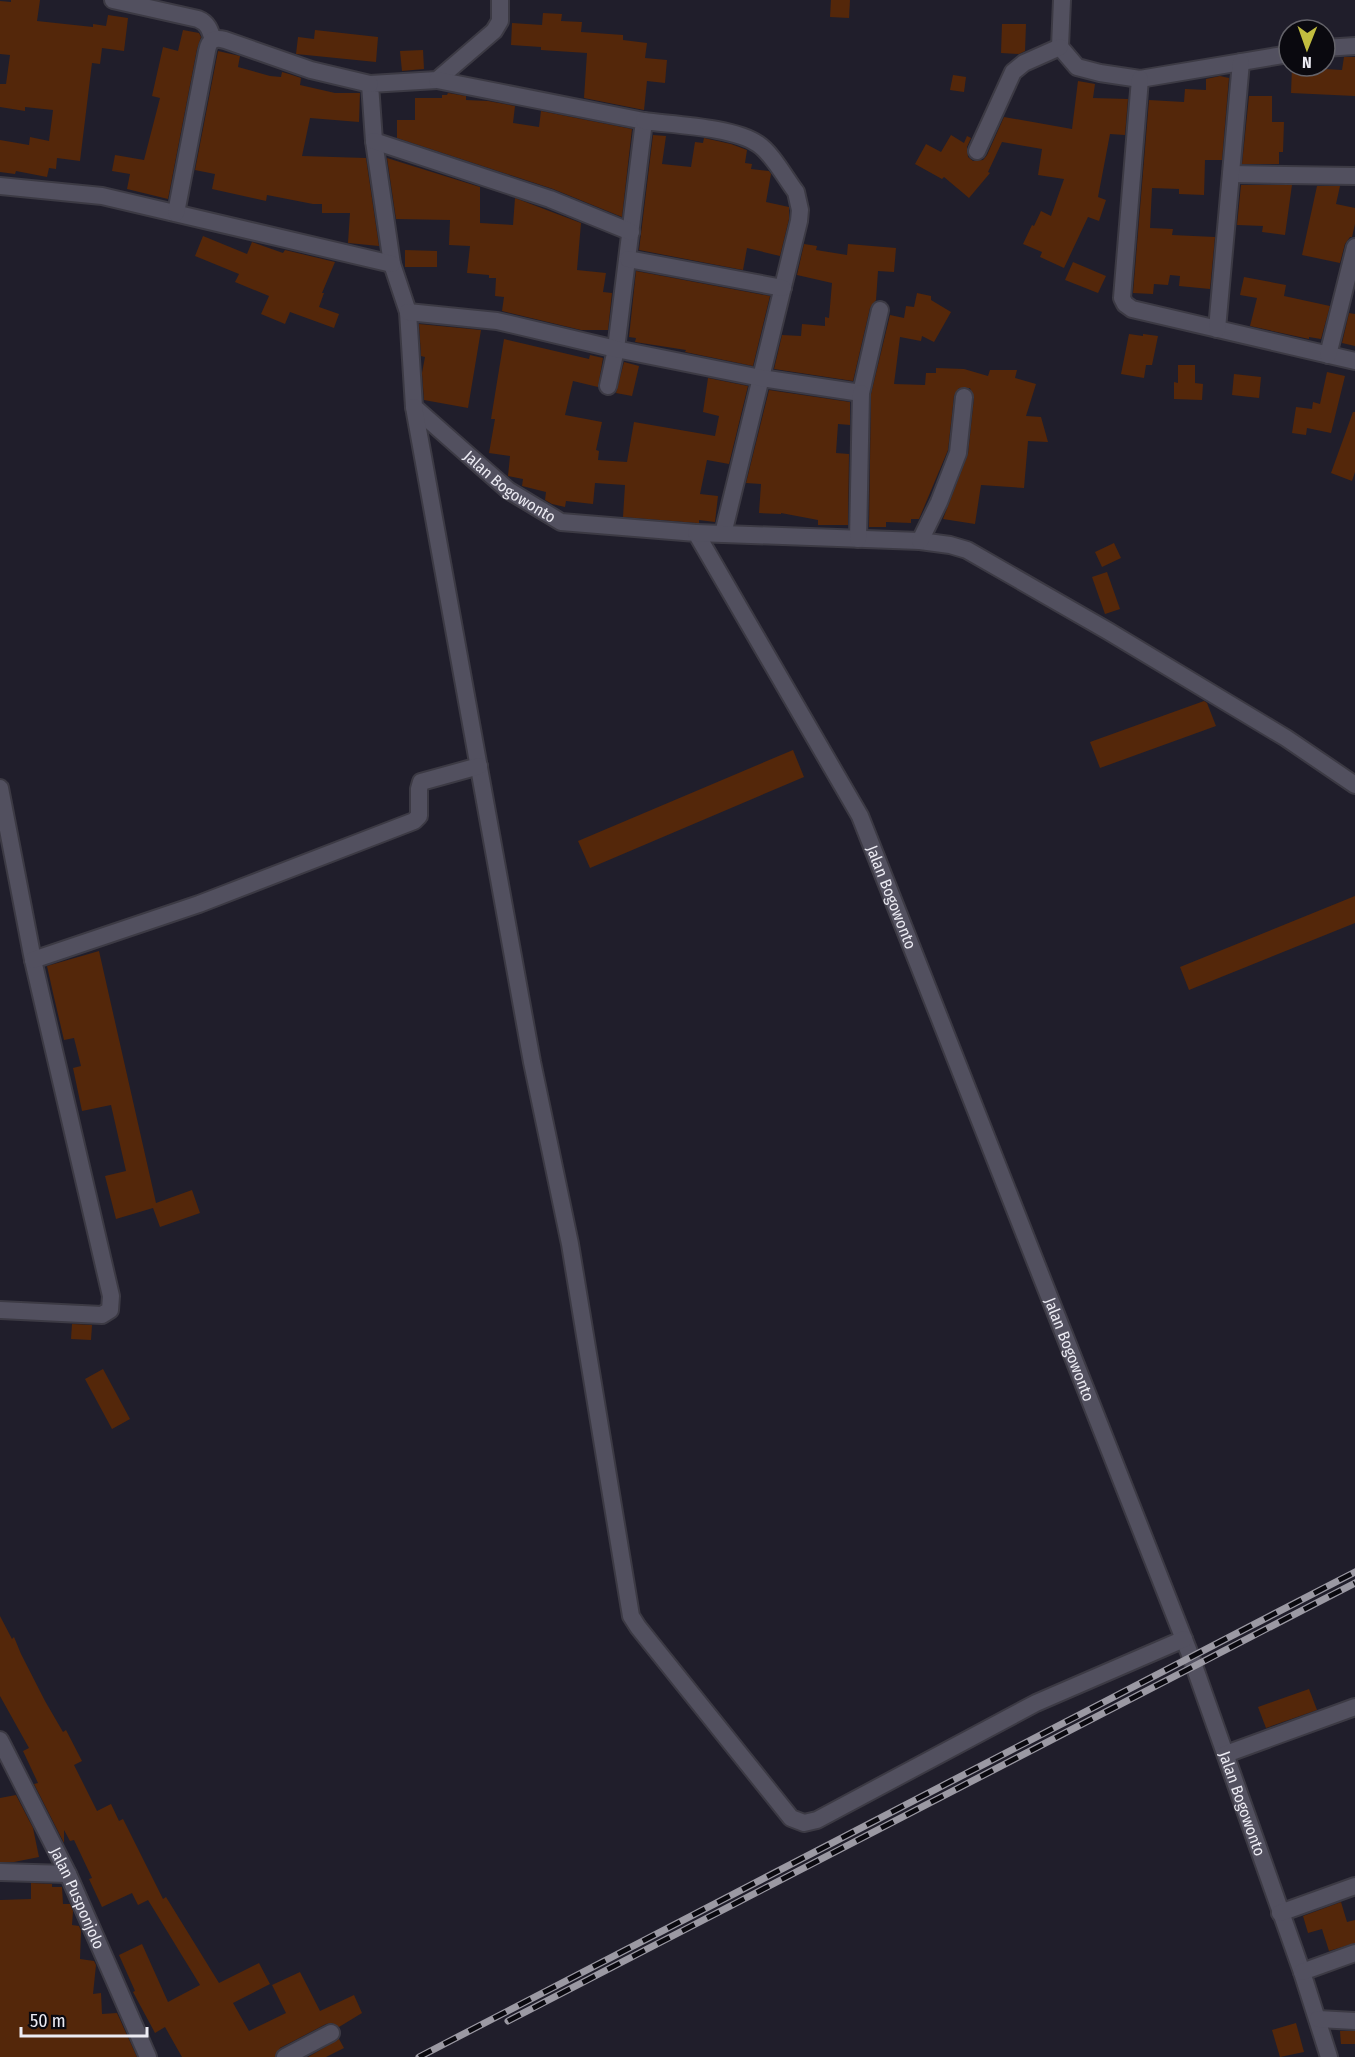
<svg xmlns="http://www.w3.org/2000/svg" width="1355" height="2057" viewBox="0 0 1355 2057" font-family="'Fira Sans Condensed',sans-serif">
<style>
.building{fill:#54270a}
.lines{fill:none;stroke-linecap:round;stroke-linejoin:round}
.minor-casing{stroke:#3c3a44;stroke-width:20}
.minor{stroke:#52505f;stroke-width:16}
.rail-casing{stroke:#9b99a3;stroke-width:7}
.rail{stroke:#0a090f;stroke-width:4.5;stroke-dasharray:14;stroke-linecap:butt}
.labels{text-anchor:middle;stroke-width:6;stroke-linejoin:round;paint-order:stroke}
.street-label{font-size:16px;fill:#ecebf3;stroke:#0a090f}
</style>
<rect width="100%" height="100%" fill="#201e2b"/>
<g class="building">
<path d="M 11,0 L 40,0 L 37,21 L 93,27 L 93,24 L 106,26 L 108,15 L 128,18 L 124,51 L 102,48 L 100,64 L 92,63 L 80,161 L 57,158 L 56,169 L 49,168 L 47,177 L 16,171 L 15,174 L 0,172 L 0,140 L 29,145 L 30,137 L 49,141 L 53,110 L 25,107 L 25,111 L 0,107 L 0,84 L 6,84 L 10,55 L 0,54 L 0,1 L 11,2 Z"/>
<path d="M 831,0 L 850,0 L 849,18 L 830,17 Z"/>
<path d="M 543,13 L 562,14 L 561,21 L 582,22 L 581,32 L 623,35 L 623,40 L 647,43 L 645,58 L 667,60 L 665,83 L 647,81 L 644,110 L 584,98 L 587,53 L 541,50 L 541,47 L 511,45 L 512,23 L 542,25 Z"/>
<path d="M 1002,24 L 1026,24 L 1025,51 L 1019,54 L 1001,53 Z"/>
<path d="M 183,30 L 199,33 L 201,37 L 197,49 L 168,199 L 127,189 L 130,174 L 112,171 L 115,155 L 144,160 L 160,98 L 152,96 L 163,47 L 178,51 Z"/>
<path d="M 315,30 L 378,37 L 376,62 L 296,54 L 298,37 L 314,39 Z"/>
<path d="M 423,50 L 424,69 L 402,71 L 400,51 Z"/>
<path d="M 218,51 L 240,56 L 238,67 L 270,76 L 281,77 L 282,72 L 289,74 L 301,78 L 300,85 L 335,93 L 360,93 L 359,122 L 310,118 L 302,156 L 366,158 L 379,246 L 348,243 L 350,213 L 322,213 L 322,204 L 313,204 L 267,195 L 266,201 L 212,189 L 215,174 L 195,170 Z"/>
<path d="M 1344,57 L 1355,57 L 1355,96 L 1291,93 L 1292,67 L 1342,70 Z"/>
<path d="M 953,75 L 966,77 L 964,92 L 950,90 Z"/>
<path d="M 1220,76 L 1229,78 L 1222,160 L 1205,160 L 1204,195 L 1179,194 L 1179,189 L 1152,188 L 1150,228 L 1173,229 L 1172,235 L 1215,237 L 1210,289 L 1179,286 L 1180,276 L 1170,275 L 1168,285 L 1154,284 L 1153,294 L 1133,293 L 1149,100 L 1184,102 L 1185,89 L 1206,90 L 1206,79 Z"/>
<path d="M 1078,81 L 1095,84 L 1093,98 L 1128,99 L 1125,135 L 1110,134 L 1098,197 L 1106,200 L 1099,221 L 1088,217 L 1064,268 L 1040,257 L 1042,252 L 1023,244 L 1032,225 L 1034,226 L 1041,211 L 1051,216 L 1064,179 L 1038,175 L 1042,149 L 1002,142 L 988,172 L 990,173 L 969,198 L 944,177 L 942,179 L 915,164 L 926,144 L 941,152 L 951,135 L 964,143 L 967,136 L 971,138 L 967,147 L 968,157 L 973,161 L 983,160 L 987,155 L 1004,117 L 1072,129 Z"/>
<path d="M 448,93 L 466,96 L 466,100 L 488,101 L 515,106 L 513,123 L 539,127 L 541,111 L 632,129 L 622,217 L 553,189 L 397,138 L 397,120 L 415,120 L 415,98 L 442,98 L 442,95 L 447,95 Z"/>
<path d="M 1249,96 L 1272,96 L 1272,122 L 1284,122 L 1283,152 L 1279,152 L 1279,164 L 1242,164 Z"/>
<path d="M 653,135 L 666,136 L 662,164 L 691,167 L 695,142 L 703,143 L 704,138 L 731,144 L 747,150 L 745,163 L 752,164 L 751,169 L 769,171 L 771,174 L 766,202 L 789,207 L 789,219 L 780,256 L 747,248 L 743,270 L 639,250 Z"/>
<path d="M 387,158 L 480,187 L 480,223 L 513,225 L 515,198 L 581,223 L 577,270 L 606,273 L 603,292 L 612,293 L 608,330 L 581,330 L 502,311 L 504,297 L 495,296 L 496,278 L 489,278 L 489,275 L 467,273 L 470,246 L 449,245 L 450,220 L 396,219 Z"/>
<path d="M 1241,185 L 1292,185 L 1285,235 L 1262,232 L 1263,226 L 1237,225 Z"/>
<path d="M 1317,186 L 1340,186 L 1336,204 L 1355,208 L 1355,224 L 1352,237 L 1350,237 L 1345,244 L 1340,263 L 1302,255 Z"/>
<path d="M 203,236 L 247,254 L 252,242 L 283,253 L 285,250 L 335,262 L 322,293 L 324,293 L 319,307 L 339,314 L 334,328 L 290,312 L 285,324 L 261,314 L 269,296 L 235,282 L 239,274 L 195,256 Z"/>
<path d="M 804,244 L 817,246 L 816,250 L 847,255 L 848,244 L 896,248 L 894,272 L 878,271 L 876,300 L 870,308 L 853,381 L 774,369 L 782,335 L 801,336 L 802,324 L 825,326 L 825,317 L 829,318 L 832,283 L 797,275 Z"/>
<path d="M 405,250 L 437,251 L 437,267 L 405,267 Z"/>
<path d="M 1073,262 L 1106,276 L 1098,293 L 1065,280 Z"/>
<path d="M 636,271 L 770,296 L 753,366 L 685,352 L 686,350 L 635,342 L 636,338 L 629,337 Z"/>
<path d="M 1244,277 L 1286,285 L 1284,296 L 1330,306 L 1321,339 L 1309,337 L 1309,339 L 1250,326 L 1257,298 L 1240,295 Z"/>
<path d="M 917,293 L 931,296 L 931,300 L 951,312 L 934,342 L 922,336 L 921,341 L 900,337 L 894,384 L 925,385 L 926,373 L 936,373 L 936,368 L 964,369 L 988,376 L 990,370 L 1017,370 L 1015,378 L 1036,384 L 1026,416 L 1041,417 L 1048,442 L 1028,441 L 1024,488 L 981,485 L 975,524 L 943,519 L 968,454 L 974,398 L 970,388 L 959,388 L 954,396 L 948,450 L 919,519 L 911,519 L 911,523 L 886,522 L 886,527 L 869,527 L 871,394 L 890,315 L 904,318 L 906,306 L 914,307 Z"/>
<path d="M 1349,313 L 1355,314 L 1355,346 L 1342,343 Z"/>
<path d="M 419,324 L 481,330 L 468,408 L 424,400 L 422,373 L 425,357 L 421,356 Z"/>
<path d="M 1129,334 L 1143,336 L 1143,334 L 1158,336 L 1152,365 L 1146,365 L 1144,378 L 1121,374 Z"/>
<path d="M 504,339 L 589,359 L 590,355 L 603,358 L 598,387 L 573,381 L 565,415 L 602,422 L 596,450 L 599,451 L 598,460 L 627,462 L 634,422 L 715,436 L 719,416 L 703,412 L 708,378 L 748,386 L 729,464 L 707,460 L 700,494 L 718,496 L 715,522 L 699,520 L 699,523 L 697,523 L 623,517 L 625,485 L 595,483 L 593,504 L 566,501 L 565,507 L 552,504 L 545,500 L 546,492 L 522,486 L 523,479 L 508,476 L 510,456 L 489,453 L 495,419 L 491,419 Z"/>
<path d="M 624,362 L 639,366 L 632,396 L 616,393 Z"/>
<path d="M 1178,365 L 1195,365 L 1195,383 L 1203,384 L 1202,400 L 1174,399 L 1174,382 L 1178,383 Z"/>
<path d="M 1327,372 L 1345,376 L 1331,433 L 1307,428 L 1306,435 L 1292,433 L 1296,407 L 1312,409 L 1313,402 L 1320,404 Z"/>
<path d="M 1234,374 L 1261,377 L 1259,398 L 1232,395 Z"/>
<path d="M 769,390 L 850,402 L 850,425 L 838,424 L 836,453 L 849,454 L 848,525 L 818,525 L 818,520 L 781,513 L 781,514 L 759,513 L 761,484 L 746,483 Z"/>
<path d="M 1353,412 L 1355,412 L 1355,472 L 1352,481 L 1331,473 Z"/>
<path d="M 1114,543 L 1121,558 L 1102,567 L 1095,552 Z"/>
<path d="M 1107,572 L 1120,609 L 1105,614 L 1092,577 Z"/>
<path d="M 1204,701 L 1207,703 L 1216,726 L 1100,768 L 1090,742 Z"/>
<path d="M 793,750 L 804,777 L 590,868 L 578,841 Z"/>
<path d="M 1355,896 L 1355,923 L 1189,990 L 1180,967 Z"/>
<path d="M 99,951 L 156,1203 L 192,1190 L 200,1213 L 160,1227 L 153,1208 L 116,1219 L 105,1176 L 126,1171 L 111,1105 L 82,1111 L 73,1068 L 81,1066 L 74,1038 L 64,1040 L 53,993 L 47,966 Z"/>
<path d="M 72,1324 L 92,1325 L 91,1340 L 71,1339 Z"/>
<path d="M 103,1369 L 130,1419 L 112,1429 L 85,1379 Z"/>
<path d="M 0,1616 L 12,1639 L 14,1637 L 21,1654 L 45,1701 L 63,1732 L 66,1730 L 82,1761 L 74,1765 L 97,1811 L 111,1804 L 119,1821 L 123,1819 L 163,1899 L 166,1897 L 219,1983 L 259,1963 L 270,1984 L 233,2003 L 249,2031 L 286,2013 L 272,1985 L 300,1972 L 320,2011 L 354,1995 L 362,2013 L 339,2027 L 332,2023 L 326,2024 L 280,2048 L 275,2057 L 182,2057 L 165,2027 L 155,2033 L 133,1992 L 135,1991 L 119,1955 L 142,1944 L 168,2002 L 200,1985 L 148,1900 L 138,1905 L 132,1893 L 102,1907 L 89,1879 L 92,1878 L 74,1840 L 70,1841 L 64,1830 L 64,1843 L 34,1784 L 38,1783 L 23,1751 L 29,1748 L 0,1696 Z"/>
<path d="M 1309,1689 L 1317,1710 L 1266,1728 L 1258,1707 Z"/>
<path d="M 16,1795 L 33,1828 L 39,1857 L 14,1862 L 0,1862 L 0,1798 Z"/>
<path d="M 31,1883 L 52,1884 L 52,1887 L 62,1887 L 63,1904 L 70,1904 L 73,1911 L 72,1925 L 79,1926 L 81,1931 L 80,1959 L 94,1961 L 96,1965 L 93,1994 L 101,1993 L 102,2014 L 117,2013 L 137,2057 L 0,2057 L 0,1900 L 31,1899 Z"/>
<path d="M 1341,1902 L 1347,1922 L 1355,1920 L 1355,1943 L 1329,1951 L 1322,1929 L 1308,1933 L 1303,1916 Z"/>
<path d="M 1296,2023 L 1304,2052 L 1280,2057 L 1272,2030 Z"/>
<path d="M 1340,2031 L 1355,2031 L 1355,2044 L 1341,2044 Z"/>
<path d="M 339,2039 L 344,2048 L 326,2057 L 308,2057 Z"/>
</g>
<g class="lines">
<defs>
<g id="minor">
<path d="M 113,0 L 198,19 C 208,23 210,30 213,40"/>
<path id="s1" d="M 500,0 L 500,21 L 494,31 L 437,80 L 370,84 L 374,141 L 392,264 L 408,312 L 414,407 L 508,490 L 561,522 L 696,533 L 860,816 L 1191,1657 L 1302,1972 L 1329,2057"/>
<path d="M 1062,0 L 1060,47 L 1077,67 L 1100,73 L 1140,79 L 1289,54"/>
<path d="M 1325,48 L 1355,46"/>
<path d="M 1140,79 L 1122,298 L 1125,304 L 1132,309 L 1355,361"/>
<path d="M 437,80 L 644,121 L 616,349 L 608,386"/>
<path d="M 644,121 C 674,125 734,127 758,144 C 772,153 786,179 796,192 L 800,210 L 799,221 L 723,534"/>
<path d="M 374,141 L 550,199 L 631,232"/>
<path d="M 977,151 L 1013,72 L 1024,63 L 1060,47"/>
<path d="M 1231,174 L 1355,176"/>
<path d="M 0,186 L 102,196 L 392,264"/>
<path d="M 176,213 L 207,51 C 209,40 214,37 225,40 L 311,70 L 370,84"/>
<path d="M 628,259 L 783,288"/>
<path d="M 408,312 L 497,321 L 616,349 L 761,378 L 861,393 L 880,310"/>
<path d="M 1217,329 L 1241,62"/>
<path d="M 1328,355 L 1355,247"/>
<path d="M 414,407 L 532,1062 L 570,1244 L 631,1616 L 638,1627 L 791,1818 L 804,1823 L 817,1820 L 1036,1703 L 1184,1639"/>
<path d="M 696,533 L 920,541 L 950,545 L 967,550 L 1108,631 L 1286,738 L 1355,785"/>
<path d="M 858,539 L 861,393"/>
<path d="M 920,541 L 939,502 L 958,453 L 964,397"/>
<path d="M 0,788 L 33,960 L 111,1296 L 110,1310 L 102,1315 L 0,1310"/>
<path d="M 33,960 L 199,904 L 414,821 L 419,816 L 419,789 L 421,782 L 479,766"/>
<path id="s2" d="M 0,1740 L 68,1874 L 148,2057"/>
<path d="M 1226,1754 L 1355,1707"/>
<path d="M 0,1872 L 68,1874"/>
<path d="M 1280,1913 L 1355,1886"/>
<path d="M 1302,1972 L 1355,1953"/>
<path d="M 1318,2019 L 1355,2021"/>
<path d="M 285,2057 L 331,2033"/>
</g>
</defs>
<use href="#minor" class="minor-casing"/>
<use href="#minor" class="minor"/>
<defs>
<g id="rail">
<path d="M 508,2021 L 1355,1583"/>
<path d="M 419,2057 L 1355,1572"/>
</g>
</defs>
<use href="#rail" class="rail-casing"/>
<use href="#rail" class="rail"/>
</g>
<g class="labels">
<g class="street-label">
<text dy="6" stroke="none"><textPath href="#s1" startOffset="627">Jalan Bogowonto</textPath></text>
<text dy="6" stroke="none"><textPath href="#s1" startOffset="1239">Jalan Bogowonto</textPath></text>
<text dy="6" stroke="none"><textPath href="#s1" startOffset="1725">Jalan Bogowonto</textPath></text>
<text dy="6" stroke="none"><textPath href="#s1" startOffset="2211">Jalan Bogowonto</textPath></text>
<text dy="6" stroke="none"><textPath href="#s2" startOffset="176">Jalan Pusponjolo</textPath></text>
</g>
</g>
<g transform="translate(1307 48) rotate(181)"><circle r="28" fill="#0a090f" stroke="#64636a" stroke-width="1.5"/>
<path d="M0-4.5L10 22L0 15L-10 22Z" fill="#c2bd3f"/>
<text y="-9" font-size="16" font-weight="bold" text-anchor="middle" fill="#ecebf3">N</text>
</g>
<path d="M21 2027v9h126v-9" fill="none" stroke="#ecebf3" stroke-width="3"/>
<text x="30" y="2027" font-size="18" fill="#ecebf3" stroke="#0a090f" stroke-width="4.5" paint-order="stroke">50 m</text>
</svg>
